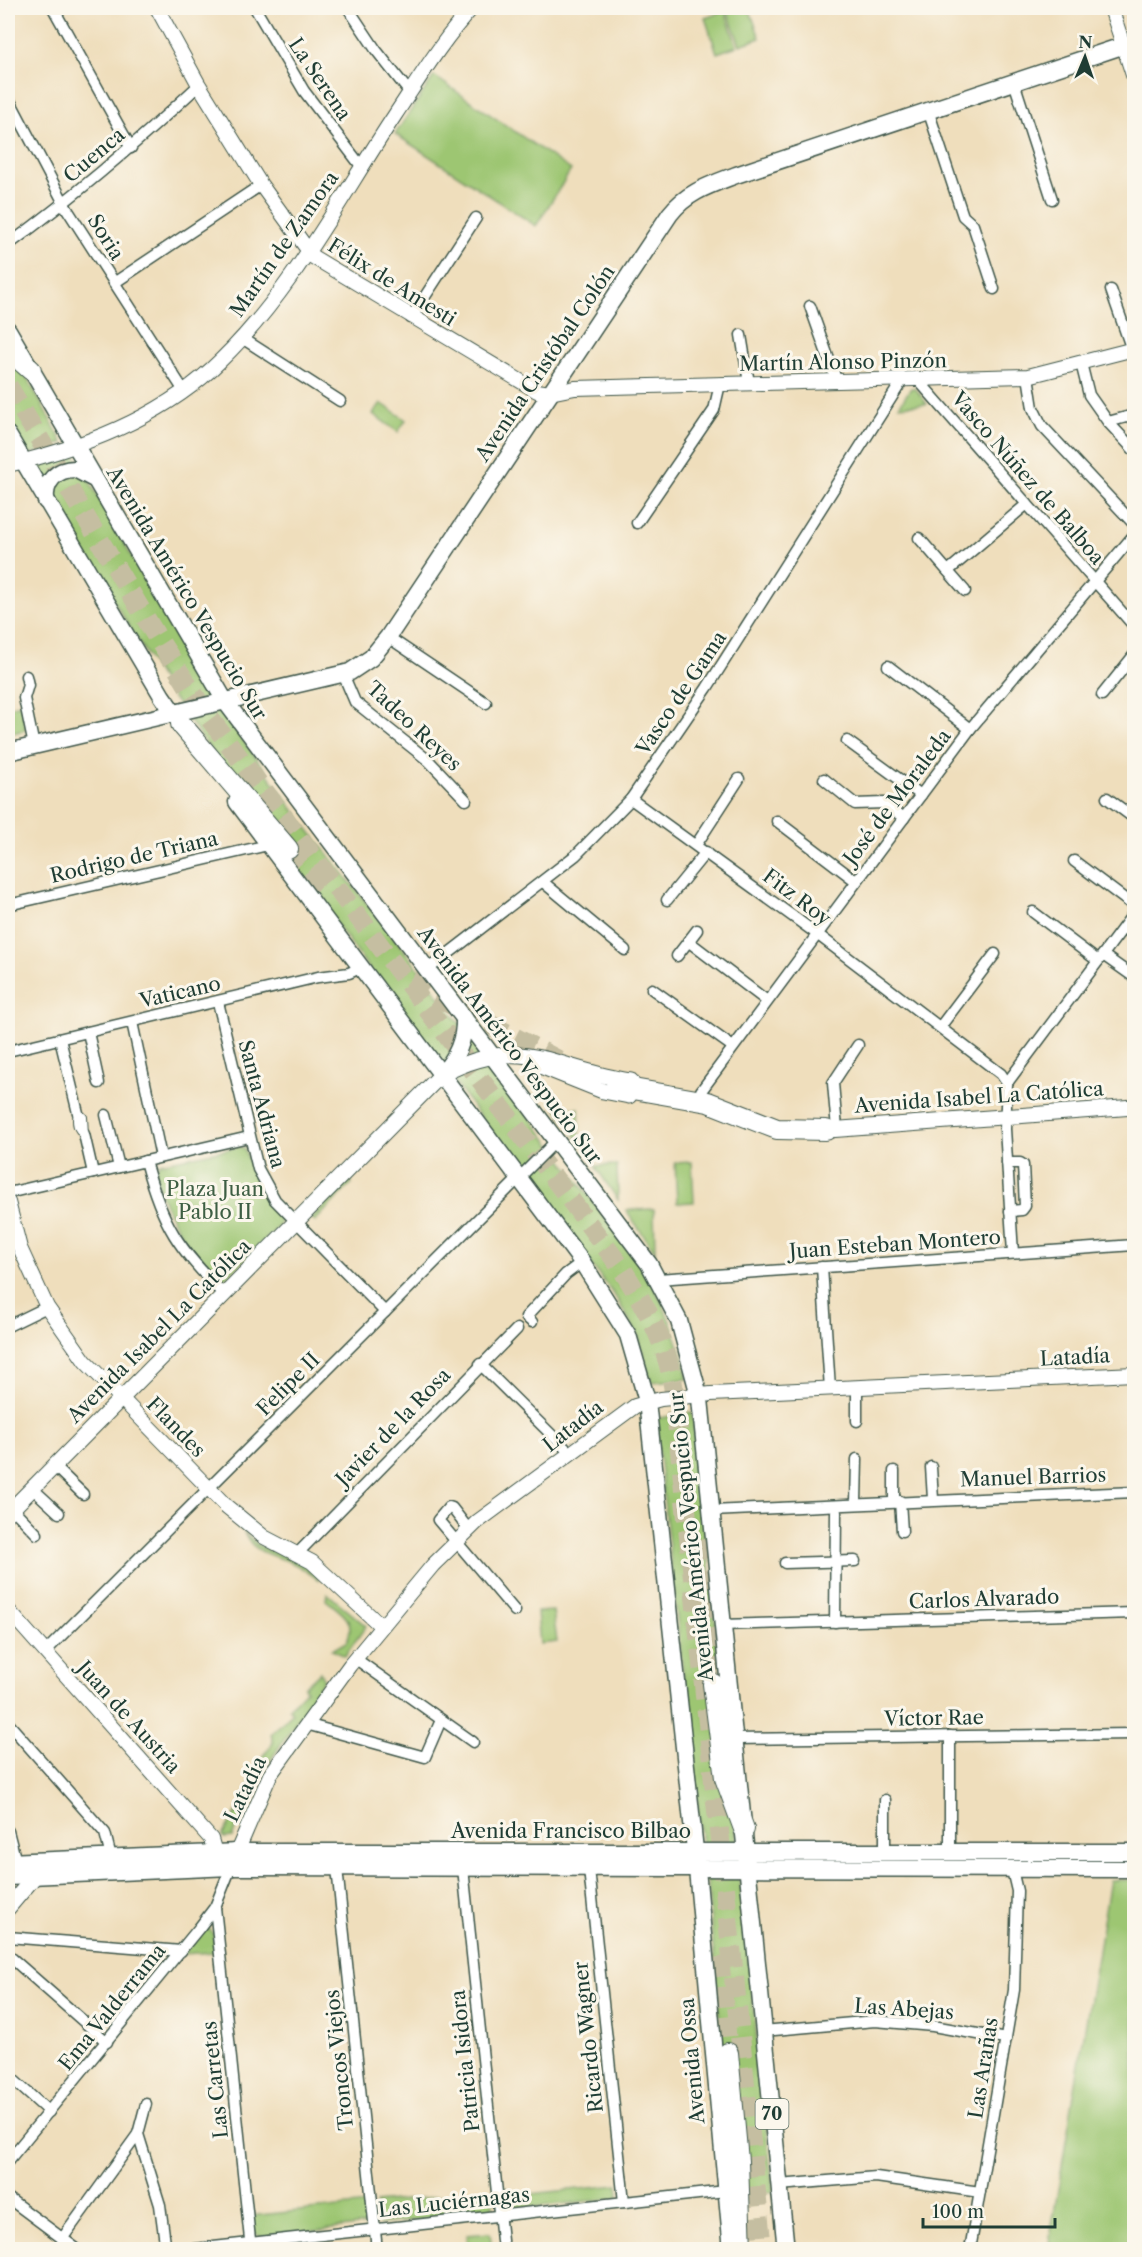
<svg xmlns="http://www.w3.org/2000/svg" width="1142" height="2257" viewBox="0 0 1142 2257" font-family="'Libre Caslon Text',serif">
<style>
.green{fill:#9dc672;stroke:#5e8253;stroke-width:1.5}
.lines{fill:none;stroke-linecap:round;stroke-linejoin:round}
.motorway-tunnel{stroke:#c5bea1;stroke-width:20;stroke-dasharray:20 10;stroke-linecap:butt}
.pedestrian-casing{stroke:#3e5548;stroke-width:10}
.minor-casing{stroke:#3e5548;stroke-width:13}
.tertiary-casing{stroke:#3e5548;stroke-width:16}
.secondary-casing{stroke:#3e5548;stroke-width:17}
.primary-casing{stroke:#3e5548;stroke-width:19}
.motorway-casing{stroke:#3e5548;stroke-width:22}
.pedestrian{stroke:#fff;stroke-width:8}
.minor{stroke:#fff;stroke-width:10}
.tertiary{stroke:#fff;stroke-width:14}
.secondary{stroke:#fff;stroke-width:15}
.primary{stroke:#fff;stroke-width:16}
.motorway{stroke:#fff;stroke-width:20}
.labels{text-anchor:middle;stroke-width:6;stroke-linejoin:round;paint-order:stroke}
.shield{fill:#fbf7ec;stroke:#61756b;stroke-width:1.5}
.shield-label{font-size:18px;font-weight:bold;fill:#1f3d34}
.street-label{font-size:20px;fill:#1f3d34;stroke:#fbf7ec}
.park-label{font-size:20px;fill:#3e5f44;stroke:#fbf7ec}
</style>
<rect width="100%" height="100%" fill="#fbf7ec"/>
<filter id="ink" filterUnits="userSpaceOnUse"><feTurbulence type="fractalNoise" baseFrequency=".0167" numOctaves="2"/><feDisplacementMap in="SourceGraphic" scale="12" xChannelSelector="R" yChannelSelector="G"/><feConvolveMatrix kernelMatrix="1 2 1 2 8 2 1 2 1" color-interpolation-filters="sRGB"/></filter>
<filter id="wash" filterUnits="userSpaceOnUse"><feTurbulence type="fractalNoise" baseFrequency=".008" numOctaves="4" result="noise"/><feDisplacementMap in="SourceGraphic" scale="24" xChannelSelector="R" yChannelSelector="G"/><feGaussianBlur stdDeviation="1.35" result="paint"/><feColorMatrix in="noise" values="0 0 0 0 0 0 0 0 0 0 0 0 0 0 0 0 0 1.4 0 .05"/><feComposite in="paint" operator="in"/></filter>
<g filter="url(#wash)">
<rect width="100%" height="100%" fill="#efdebc"/>
<g class="green">
<path d="M 736,8 L 749,8 L 760,38 L 740,45 L 727,11 Z"/>
<path d="M 725,11 L 737,46 L 717,53 L 705,18 Z"/>
<path d="M 434,76 L 571,170 L 536,226 L 395,134 Z"/>
<path d="M 8,343 L 63,443 L 26,455 L 8,424 Z"/>
<path d="M 911,388 L 916,389 L 927,404 L 899,406 Z"/>
<path d="M 381,403 L 406,420 L 398,432 L 373,414 Z"/>
<path d="M 73,452 L 205,688 L 304,824 L 415,964 L 646,1272 C 666,1307 679,1340 688,1379 L 651,1382 L 638,1335 L 615,1296 L 362,959 L 171,695 L 31,465 Z"/>
<path d="M 21,704 L 26,730 L 8,734 L 8,707 Z"/>
<path d="M 579,1108 L 580,1142 L 557,1109 Z"/>
<path d="M 238,1147 L 244,1148 L 256,1181 L 281,1220 L 280,1225 L 226,1278 L 215,1278 C 191,1250 157,1208 156,1168 L 160,1163 Z"/>
<path d="M 692,1162 L 694,1202 L 677,1203 L 675,1163 Z"/>
<path d="M 617,1165 L 618,1200 L 595,1166 Z"/>
<path d="M 349,1180 L 352,1183 L 315,1221 L 311,1218 Z"/>
<path d="M 654,1209 L 655,1252 L 626,1210 Z"/>
<path d="M 692,1412 L 719,1652 L 737,1844 L 702,1845 L 655,1419 Z"/>
<path d="M 244,1532 C 250,1537 255,1544 263,1547 C 277,1555 316,1561 319,1580 C 310,1574 301,1566 290,1562 C 272,1555 251,1552 244,1532 Z"/>
<path d="M 327,1593 L 366,1626 L 345,1656 L 332,1650 L 346,1642 C 358,1621 341,1612 326,1600 Z"/>
<path d="M 553,1611 L 557,1642 L 540,1644 L 537,1612 Z"/>
<path d="M 320,1672 L 324,1680 L 262,1773 L 258,1772 L 257,1764 L 273,1743 L 271,1734 L 292,1713 L 289,1708 L 306,1690 L 304,1687 Z"/>
<path d="M 252,1777 L 257,1780 L 232,1837 L 224,1838 L 222,1836 L 240,1806 Z"/>
<path d="M 707,1877 L 736,1877 L 740,1880 L 773,2192 L 735,2195 Z"/>
<path d="M 1110,1880 L 1134,1880 L 1134,2249 L 1048,2249 Z"/>
<path d="M 207,1927 L 213,1933 L 215,1952 L 183,1954 Z"/>
<path d="M 618,2185 L 619,2195 L 616,2198 L 506,2210 L 504,2209 L 501,2197 Z"/>
<path d="M 492,2191 L 493,2208 L 491,2213 L 380,2224 L 378,2222 L 376,2203 Z"/>
<path d="M 368,2204 L 367,2225 L 261,2237 L 253,2232 L 250,2216 Z"/>
<path d="M 490,2233 L 492,2249 L 468,2249 L 467,2235 Z"/>
</g>
</g>
<g filter="url(#ink)">
<g class="lines">
<g class="motorway-tunnel">
<path d="M 8,386 L 158,639 L 207,715 L 620,1266 C 646,1307 668,1343 674,1392 L 762,2250"/>
<path d="M 288,849 L 321,889"/>
<path d="M 412,977 L 433,995 L 564,1063"/>
<path d="M 701,1539 L 713,1612 L 714,1677"/>
<path d="M 719,1957 L 728,2053"/>
</g>
<defs>
<path id="pedestrian" d="M 78,1113 L 83,1117 L 84,1134 C 77,1129 76,1121 78,1113 Z"/>
<g id="minor">
<path d="M 53,8 L 131,148"/>
<path d="M 255,8 L 304,91 L 361,166"/>
<path d="M 348,8 L 376,50 L 410,93"/>
<path d="M 1014,82 L 1052,199"/>
<path d="M 8,97 L 67,209 L 184,391"/>
<path d="M 928,110 L 963,216 L 973,225 L 994,289"/>
<path d="M 8,245 C 75,196 138,142 199,85"/>
<path d="M 114,283 L 261,185"/>
<path d="M 1111,290 L 1132,350"/>
<path d="M 810,306 L 837,382"/>
<path d="M 411,318 L 476,218"/>
<path d="M 741,335 L 749,383"/>
<path d="M 242,338 L 340,401"/>
<path d="M 1081,363 L 1089,395 L 1108,422 L 1134,450"/>
<path d="M 1028,376 L 1033,408 L 1042,426 L 1134,524"/>
<path d="M 919,381 L 1134,626"/>
<path d="M 1108,422 L 1134,415"/>
<path d="M 637,523 L 714,410 L 720,384"/>
<path d="M 919,538 L 965,591"/>
<path d="M 948,571 L 1027,504"/>
<path d="M 388,637 L 486,703"/>
<path d="M 888,666 L 970,729"/>
<path d="M 343,674 L 355,702 L 429,761 L 466,800"/>
<path d="M 26,676 L 28,685 L 24,698 L 34,746"/>
<path d="M 1102,695 L 1134,655"/>
<path d="M 847,741 L 921,795"/>
<path d="M 824,779 L 855,804 L 884,803 L 904,818"/>
<path d="M 1107,798 L 1134,818"/>
<path d="M 631,799 L 817,934 L 1001,1074 L 1007,1083 L 1005,1129 L 1013,1253"/>
<path d="M 777,821 L 856,881"/>
<path d="M 696,845 L 739,779"/>
<path d="M 1074,861 L 1134,906"/>
<path d="M 543,882 L 625,950"/>
<path d="M 667,900 L 706,852"/>
<path d="M 8,905 L 268,845"/>
<path d="M 1033,912 L 1098,961"/>
<path d="M 688,941 L 767,1001"/>
<path d="M 1103,955 L 1134,977"/>
<path d="M 677,956 L 697,930"/>
<path d="M 427,970 L 576,855 L 631,799 L 707,688 L 902,381"/>
<path d="M 652,989 L 733,1047"/>
<path d="M 218,1002 L 258,1169 L 275,1200 L 385,1312"/>
<path d="M 132,1022 L 161,1157"/>
<path d="M 940,1027 L 995,954"/>
<path d="M 88,1032 L 99,1083"/>
<path d="M 60,1039 L 78,1113"/>
<path d="M 8,1051 L 318,977 L 349,973 L 360,968"/>
<path d="M 1007,1083 L 1134,913"/>
<path d="M 701,1091 L 970,729 L 1134,535"/>
<path d="M 106,1115 L 119,1167"/>
<path d="M 837,1129 L 833,1083 L 858,1045"/>
<path d="M 84,1134 L 93,1173"/>
<path d="M 145,1161 C 163,1227 178,1247 224,1295"/>
<path d="M 1007,1163 L 1020,1163 L 1023,1165 L 1025,1206 L 1022,1210 L 1010,1211"/>
<path d="M 8,1193 L 249,1137"/>
<path d="M 822,1267 L 830,1389"/>
<path d="M 658,1279 L 1134,1245"/>
<path d="M 532,1322 L 526,1317 L 566,1274 L 582,1262"/>
<path d="M 8,1326 L 47,1307"/>
<path d="M 480,1364 L 570,1453"/>
<path d="M 857,1388 L 857,1421"/>
<path d="M 54,1466 L 83,1494"/>
<path d="M 931,1467 L 933,1499"/>
<path d="M 894,1471 L 894,1501"/>
<path d="M 32,1488 L 59,1513"/>
<path d="M 900,1501 L 902,1531"/>
<path d="M 856,1503 L 857,1459"/>
<path d="M 12,1508 L 37,1534"/>
<path d="M 712,1511 L 1134,1492"/>
<path d="M 469,1530 L 452,1508 L 449,1507 L 438,1520 L 515,1611"/>
<path d="M 298,1553 L 517,1329"/>
<path d="M 785,1563 L 855,1561"/>
<path d="M 835,1622 L 836,1512"/>
<path d="M 722,1625 L 1134,1613"/>
<path d="M 45,1652 L 556,1141"/>
<path d="M 356,1659 L 473,1742"/>
<path d="M 8,1723 L 105,1833 L 111,1857"/>
<path d="M 306,1724 L 425,1757 L 441,1720"/>
<path d="M 734,1739 L 1134,1734"/>
<path d="M 8,1831 L 16,1862"/>
<path d="M 885,1852 L 885,1800"/>
<path d="M 950,1852 L 950,1736"/>
<path d="M 337,1868 L 377,2250"/>
<path d="M 463,1868 L 503,2250"/>
<path d="M 589,1869 L 624,2202"/>
<path d="M 215,1907 L 251,2249"/>
<path d="M 8,1937 L 181,1951"/>
<path d="M 8,1955 L 107,2042"/>
<path d="M 763,2031 L 875,2021 L 933,2026 L 1006,2039"/>
<path d="M 8,2075 L 49,2112"/>
<path d="M 146,2104 L 138,2134 L 160,2205 L 166,2250"/>
<path d="M 8,2161 L 199,1928 L 215,1907 L 231,1867"/>
<path d="M 779,2185 L 876,2177 L 980,2192"/>
<path d="M 8,2198 L 78,2250"/>
<path d="M 62,2239 L 138,2134"/>
<path d="M 186,2250 L 726,2191"/>
<path d="M 970,2250 L 1014,1990 L 1017,1891 L 1012,1870"/>
</g>
<g id="tertiary">
<path d="M 157,8 L 199,85 L 261,185 L 313,257 L 537,391 L 550,393 L 575,388 L 1028,376 L 1134,349"/>
<path d="M 1111,8 L 1134,78"/>
<path d="M 8,465 C 85,447 164,417 221,360 C 293,290 340,198 395,115 C 419,79 443,39 472,8"/>
<path d="M 8,1202 L 20,1248 L 47,1307 L 85,1361 L 226,1506 L 264,1537 L 312,1562 L 381,1626"/>
<path d="M 8,1610 L 211,1839 L 215,1853"/>
<path d="M 234,1859 L 270,1775 L 350,1665 L 433,1565 L 477,1522 L 635,1406 L 661,1399 L 711,1394 L 1134,1374"/>
</g>
<g id="secondary">
<path d="M 533,1063 L 603,1091 L 629,1096"/>
<path d="M 815,1131 L 1134,1107"/>
<path d="M 8,1513 L 441,1075 C 523,1032 552,1069 631,1081"/>
<path d="M 8,1908 L 35,1876"/>
</g>
<g id="primary">
<path d="M 8,330 L 225,701 L 649,1264 L 679,1321 L 700,1399 L 786,2250"/>
<path d="M 8,435 L 162,696 L 189,735"/>
<path d="M 46,501 C 44,482 56,469 75,469 L 92,478"/>
<path d="M 8,752 L 350,672 L 371,658 L 388,637 L 670,214 C 687,192 710,185 736,175 L 1134,42"/>
<path d="M 237,802 L 582,1262 L 628,1335 L 647,1401 L 697,1869 L 732,2250"/>
<path d="M 441,1075 C 456,1059 465,1040 464,1018"/>
<path d="M 8,1862 L 238,1852 L 1134,1852"/>
<path d="M 8,1877 L 231,1867 L 1134,1869"/>
</g>
<g id="motorway">
<path d="M 8,350 L 31,370"/>
<path d="M 181,724 L 288,849"/>
<path d="M 616,1086 L 708,1102 L 777,1129 L 826,1130"/>
<path d="M 713,1684 L 725,1778 L 744,1829"/>
<path d="M 728,2053 L 738,2161 L 741,2250"/>
</g>
</defs>
<use href="#pedestrian" class="pedestrian-casing"/>
<use href="#minor" class="minor-casing"/>
<use href="#tertiary" class="tertiary-casing"/>
<use href="#secondary" class="secondary-casing"/>
<use href="#primary" class="primary-casing"/>
<use href="#motorway" class="motorway-casing"/>
<use href="#pedestrian" class="pedestrian"/>
<use href="#minor" class="minor"/>
<use href="#tertiary" class="tertiary"/>
<use href="#secondary" class="secondary"/>
<use href="#primary" class="primary"/>
<use href="#motorway" class="motorway"/>
</g>
</g>
<g class="labels">
<rect class="shield" x="755.5" y="2099" width="33" height="30" rx="4.5"/>
<g class="shield-label">
<text x="772" y="2120">70</text>
</g>
<g class="street-label">
<text transform="translate(320 79) rotate(56)" y="7">La Serena</text>
<text transform="translate(94 155) rotate(-40)" y="7">Cuenca</text>
<text transform="translate(106 237) rotate(58)" y="7">Soria</text>
<text transform="translate(284 244) rotate(-55)" y="7">Martín de Zamora</text>
<text transform="translate(392 282) rotate(32)" y="7">Félix de Amesti</text>
<text transform="translate(843 362) rotate(-1)" y="7">Martín Alonso Pinzón</text>
<text transform="translate(545 363) rotate(-56)" y="7">Avenida Cristóbal Colón</text>
<text transform="translate(1028 478) rotate(49)" y="7">Vasco Núñez de Balboa</text>
<text transform="translate(187 593) rotate(59)" y="7">Avenida Américo Vespucio Sur</text>
<text transform="translate(681 693) rotate(-56)" y="7">Vasco de Gama</text>
<text transform="translate(414 726) rotate(43)" y="7">Tadeo Reyes</text>
<text transform="translate(897 797) rotate(-53)" y="7">José de Moraleda</text>
<text transform="translate(134 857) rotate(-13)" y="7">Rodrigo de Triana</text>
<text transform="translate(797 897) rotate(37)" y="7">Fitz Roy</text>
<text transform="translate(180 992) rotate(-13)" y="7">Vaticano</text>
<text transform="translate(510 1045) rotate(53)" y="7">Avenida Américo Vespucio Sur</text>
<text transform="translate(979 1097) rotate(-4)" y="7">Avenida Isabel La Católica</text>
<text transform="translate(262 1104) rotate(75)" y="7">Santa Adriana</text>
<text transform="translate(895 1244) rotate(-4)" y="7">Juan Esteban Montero</text>
<text transform="translate(159 1331) rotate(-45)" y="7">Avenida Isabel La Católica</text>
<text transform="translate(1075 1357) rotate(-3)" y="7">Latadía</text>
<text transform="translate(288 1384) rotate(-45)" y="7">Felipe II</text>
<text transform="translate(573 1426) rotate(-38)" y="7">Latadía</text>
<text transform="translate(176 1427) rotate(46)" y="7">Flandes</text>
<text transform="translate(393 1427) rotate(-46)" y="7">Javier de la Rosa</text>
<text transform="translate(1033 1477) rotate(-2)" y="7">Manuel Barrios</text>
<text transform="translate(691 1537) rotate(-96)" y="7">Avenida Américo Vespucio Sur</text>
<text transform="translate(984 1599) rotate(-2)" y="7">Carlos Alvarado</text>
<text transform="translate(129 1717) rotate(48)" y="7">Juan de Austria</text>
<text transform="translate(934 1718) rotate(-1)" y="7">Víctor Rae</text>
<text transform="translate(245 1789) rotate(-64)" y="7">Latadía</text>
<text x="571" y="1838">Avenida Francisco Bilbao</text>
<text transform="translate(112 2007) rotate(-51)" y="7">Ema Valderrama</text>
<text transform="translate(904 2009) rotate(4)" y="7">Las Abejas</text>
<text transform="translate(588 2037) rotate(-96)" y="7">Ricardo Wagner</text>
<text transform="translate(339 2060) rotate(-96)" y="7">Troncos Viejos</text>
<text transform="translate(465 2061) rotate(-96)" y="7">Patricia Isidora</text>
<text transform="translate(692 2061) rotate(-95)" y="7">Avenida Ossa</text>
<text transform="translate(983 2068) rotate(-81)" y="7">Las Arañas</text>
<text transform="translate(215 2080) rotate(-96)" y="7">Las Carretas</text>
<text transform="translate(454 2202) rotate(-6)" y="7">Las Luciérnagas</text>
</g>
<g class="park-label">
<text x="215" y="1196">Plaza Juan<tspan x="215" dy="23">Pablo II</tspan></text>
</g>
</g>
<rect width="1142" height="2257" fill="none" stroke="#fbf7ec" stroke-width="30"/>
<g transform="translate(1085 57) rotate(2)" stroke="#fbf7ec" stroke-width="4.5" paint-order="stroke">
<path d="M0-4.5L10 22L0 15L-10 22Z" fill="#1f3d34"/>
<text y="-9" font-size="16" font-weight="bold" text-anchor="middle" fill="#1f3d34">N</text>
</g>
<path d="M923 2218v9h132v-9" fill="none" stroke="#1f3d34" stroke-width="3"/>
<text x="932" y="2218" font-size="18" fill="#1f3d34" stroke="#fbf7ec" stroke-width="4.5" paint-order="stroke">100 m</text>
</svg>
